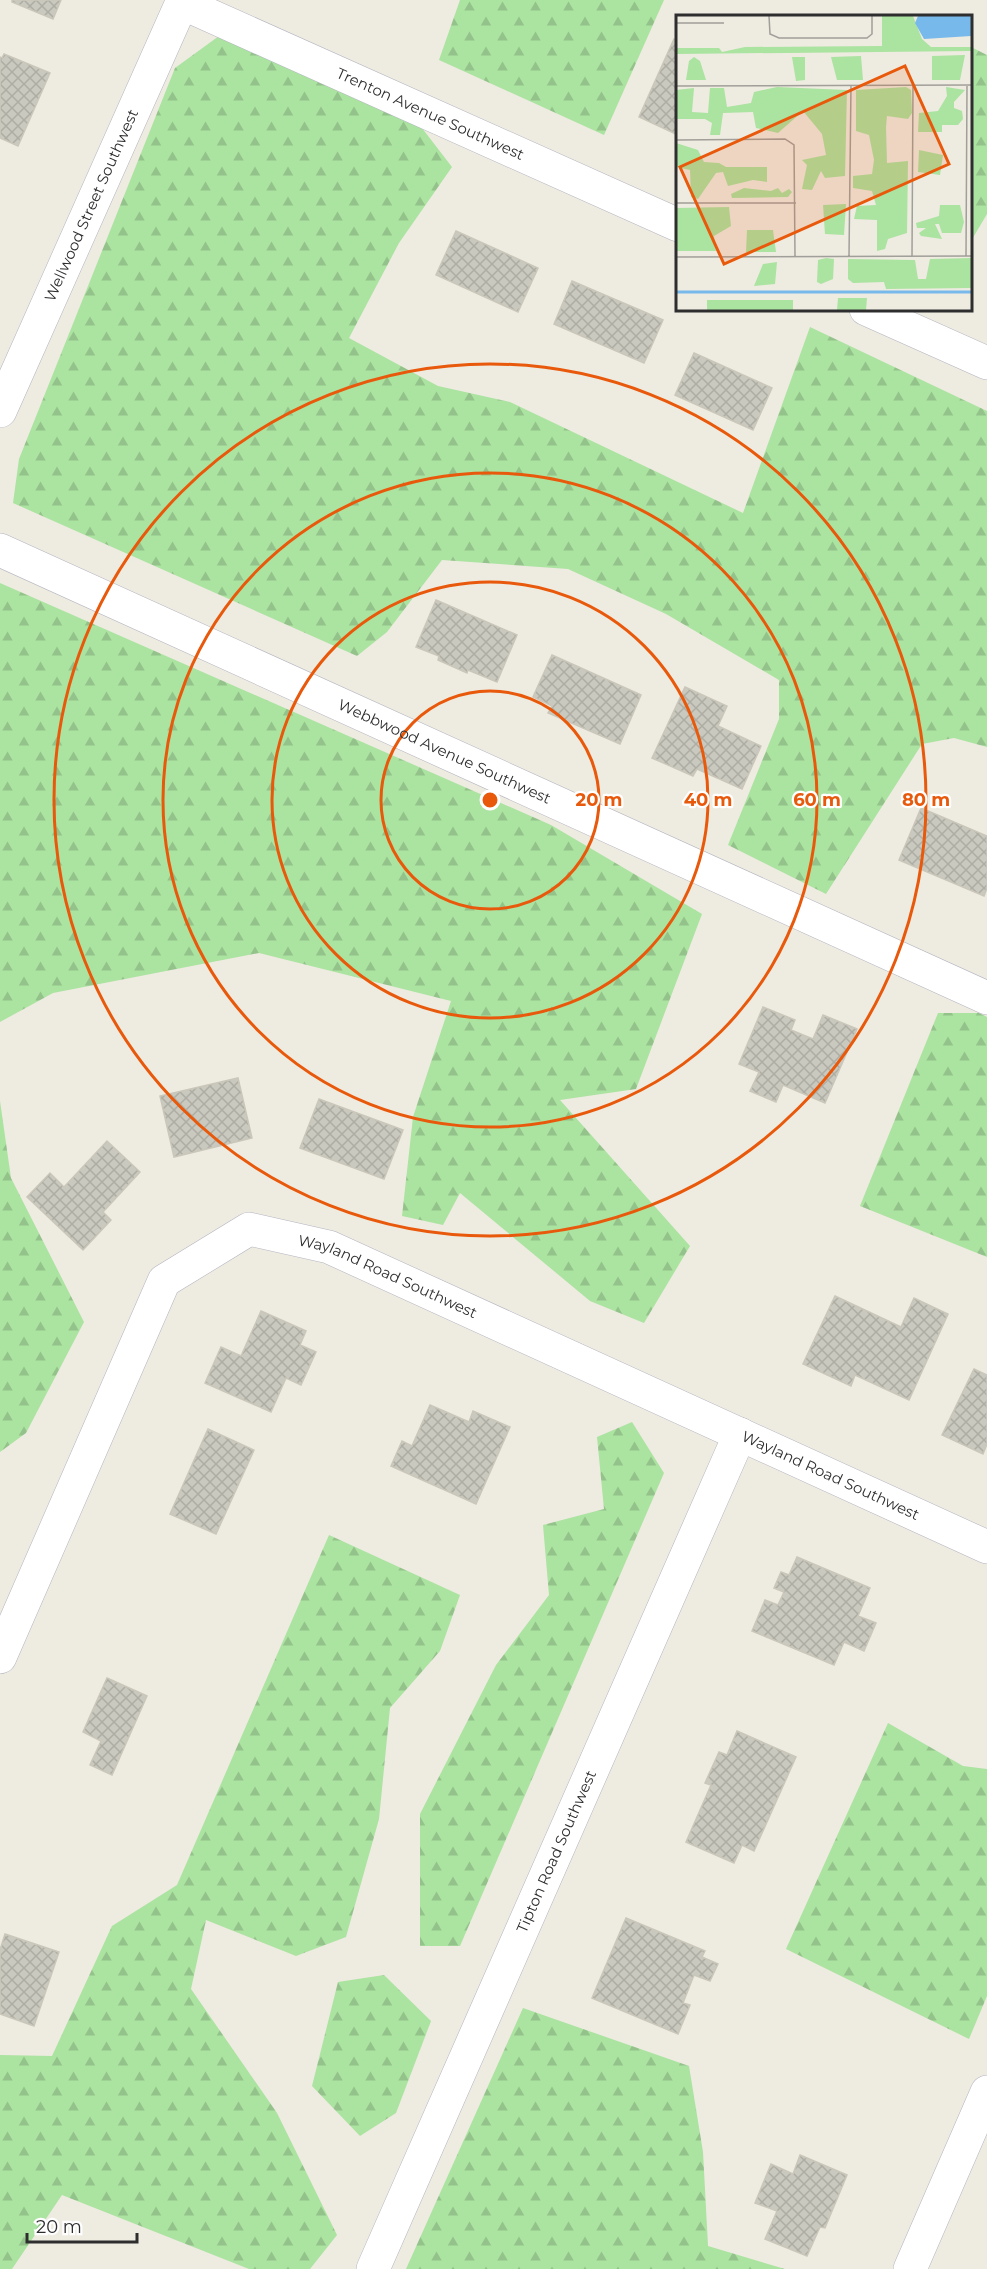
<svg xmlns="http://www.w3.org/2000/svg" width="987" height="2269" viewBox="0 0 987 2269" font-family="Montserrat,sans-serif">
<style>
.forest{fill:url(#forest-firs)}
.building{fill:url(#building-cross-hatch);stroke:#cac7ba;stroke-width:1.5}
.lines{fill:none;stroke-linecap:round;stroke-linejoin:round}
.minor-casing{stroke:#b4b4c0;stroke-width:34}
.minor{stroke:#fff;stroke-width:33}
.ring{fill:none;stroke:#e8590c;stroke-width:3}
.labels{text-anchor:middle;stroke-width:4.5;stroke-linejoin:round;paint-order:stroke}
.street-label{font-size:15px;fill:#2e2e2e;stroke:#fff}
.inset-river{fill:none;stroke:#78b9ec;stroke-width:3}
.inset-road{fill:none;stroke:#a19f99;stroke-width:1.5}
.view{fill:#e8590c;fill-opacity:0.15;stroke:#e8590c;stroke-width:3}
.inset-edge{fill:none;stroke:#2e2e2e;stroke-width:3}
.centre{fill:#e8590c;stroke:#fff;stroke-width:3}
.ring-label{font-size:18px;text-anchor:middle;font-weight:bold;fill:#e8590c;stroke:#fff;stroke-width:4.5;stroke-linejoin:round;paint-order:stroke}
</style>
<defs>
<pattern id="forest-firs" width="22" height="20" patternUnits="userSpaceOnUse" patternTransform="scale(1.5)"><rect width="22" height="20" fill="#abe3a0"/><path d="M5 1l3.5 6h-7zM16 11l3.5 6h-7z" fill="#93c38a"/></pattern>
<pattern id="building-cross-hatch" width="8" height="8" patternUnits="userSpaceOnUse" patternTransform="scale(1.5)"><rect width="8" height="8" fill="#cac9bf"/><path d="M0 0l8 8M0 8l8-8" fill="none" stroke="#aeada4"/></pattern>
</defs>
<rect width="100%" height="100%" fill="#eeebe1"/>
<g class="forest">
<path d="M 460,0 L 664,0 L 604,135 L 439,60 Z"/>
<path d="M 219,36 L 415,119 L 452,167 L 399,243 L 349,338 L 438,386 L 510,402 L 743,513 L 810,327 L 987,411 L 987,747 L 954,738 L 922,744 L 826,894 L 728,845 L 779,719 L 779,680 L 666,614 L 568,569 L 442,560 L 387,632 L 357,656 L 13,503 L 19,459 L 175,68 Z"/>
<path d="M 971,47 L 987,55 L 987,214 L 971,241 Z"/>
<path d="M 0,583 L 551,825 L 702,914 L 636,1089 L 560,1100 L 690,1246 L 644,1323 L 590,1301 L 460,1193 L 443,1225 L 402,1216 L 413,1117 L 451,1001 L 259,953 L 53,993 L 0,1022 Z"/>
<path d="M 938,1013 L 979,1013 L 987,1017 L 987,1257 L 860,1206 Z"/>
<path d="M 0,1101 L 11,1178 L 84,1322 L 26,1433 L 0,1452 Z"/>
<path d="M 632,1422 L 664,1473 L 460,1946 L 420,1946 L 420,1814 L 496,1665 L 549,1595 L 543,1525 L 604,1509 L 597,1437 Z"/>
<path d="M 329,1535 L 460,1595 L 440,1651 L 390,1708 L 379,1819 L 346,1937 L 296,1956 L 206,1920 L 191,1989 L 277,2113 L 337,2235 L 310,2269 L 249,2269 L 62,2195 L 12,2269 L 0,2269 L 0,2055 L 52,2056 L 112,1926 L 177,1885 Z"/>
<path d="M 888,1723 L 963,1766 L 987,1769 L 987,1996 L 969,2039 L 786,1949 Z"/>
<path d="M 384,1975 L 431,2021 L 396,2113 L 360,2136 L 312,2086 L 338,1982 Z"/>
<path d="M 523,2008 L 689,2066 L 703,2152 L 708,2246 L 785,2269 L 406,2269 Z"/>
</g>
<g class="building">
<path d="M 12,0 L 61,0 L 53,19 L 12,2 Z"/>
<path d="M 674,39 L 678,40 L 678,135 L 639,117 Z"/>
<path d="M 4,54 L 50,73 L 18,146 L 0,138 L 0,57 L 2,58 Z"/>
<path d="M 456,231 L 538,268 L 518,312 L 436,275 Z"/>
<path d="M 572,281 L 663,320 L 644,363 L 554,324 Z"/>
<path d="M 694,353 L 772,388 L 753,430 L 675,395 Z"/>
<path d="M 436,600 L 517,635 L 497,682 L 468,670 L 467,673 L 438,660 L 439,656 L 416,647 Z"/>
<path d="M 552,655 L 641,695 L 620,744 L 548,713 L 552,706 L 533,697 Z"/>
<path d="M 685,687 L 727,706 L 718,726 L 761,746 L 742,789 L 697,769 L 693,776 L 652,758 Z"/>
<path d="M 921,808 L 987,836 L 987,888 L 984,896 L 899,860 Z"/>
<path d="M 763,1007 L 795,1020 L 791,1030 L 813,1039 L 823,1015 L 857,1029 L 825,1103 L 783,1085 L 776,1102 L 750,1091 L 759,1072 L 739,1064 Z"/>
<path d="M 238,1078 L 252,1138 L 174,1157 L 160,1096 Z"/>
<path d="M 319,1099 L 403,1130 L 384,1179 L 300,1148 Z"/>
<path d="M 107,1141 L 140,1172 L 103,1212 L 111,1220 L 83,1250 L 27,1197 L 50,1173 L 64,1187 Z"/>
<path d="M 835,1296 L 901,1327 L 914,1298 L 948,1314 L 909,1400 L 855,1375 L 851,1386 L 803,1364 Z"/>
<path d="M 261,1311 L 306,1331 L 300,1345 L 316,1352 L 301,1385 L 286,1378 L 271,1412 L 205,1383 L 221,1347 L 241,1356 Z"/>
<path d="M 974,1369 L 987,1375 L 987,1444 L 983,1454 L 942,1435 Z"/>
<path d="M 430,1405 L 469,1422 L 473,1411 L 510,1427 L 476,1504 L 391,1466 L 402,1441 L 412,1446 Z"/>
<path d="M 208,1429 L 254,1450 L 216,1534 L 170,1514 Z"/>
<path d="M 797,1557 L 870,1588 L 858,1616 L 876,1623 L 864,1651 L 844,1642 L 834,1665 L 752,1631 L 765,1600 L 778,1605 L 784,1592 L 774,1588 L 781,1572 L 789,1575 Z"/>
<path d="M 107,1678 L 147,1696 L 112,1775 L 90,1765 L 101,1741 L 83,1732 Z"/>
<path d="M 737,1731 L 796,1757 L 754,1851 L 742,1845 L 734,1863 L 686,1842 L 711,1785 L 705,1783 L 719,1752 L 727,1755 Z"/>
<path d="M 626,1918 L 705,1951 L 702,1957 L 718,1964 L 710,1981 L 694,1975 L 683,2003 L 690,2005 L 678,2034 L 592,1998 Z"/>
<path d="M 5,1934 L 59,1952 L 34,2026 L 0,2014 L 0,1950 Z"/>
<path d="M 800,2155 L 847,2175 L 825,2228 L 820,2227 L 807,2256 L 765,2239 L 777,2211 L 755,2203 L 771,2164 L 793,2174 Z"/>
</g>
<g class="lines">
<defs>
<g id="minor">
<path id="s1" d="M 182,3 L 678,225"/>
<path d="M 866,309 L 987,363"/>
<path id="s2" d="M 0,411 L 183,0"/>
<path id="s3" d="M 0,550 L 987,998"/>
<path id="s4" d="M 0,1657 L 164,1281 L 249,1229 L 329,1247 L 987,1547"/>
<path id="s5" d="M 373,2269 L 740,1434"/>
<path d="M 910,2269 L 987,2092"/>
</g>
</defs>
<use href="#minor" class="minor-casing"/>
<use href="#minor" class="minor"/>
</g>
<g class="ring">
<circle cx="490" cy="800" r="109"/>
<circle cx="490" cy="800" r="218"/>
<circle cx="490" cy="800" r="327"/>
<circle cx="490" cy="800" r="436"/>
</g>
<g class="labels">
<g class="street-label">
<text dy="5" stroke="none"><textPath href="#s1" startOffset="272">Trenton Avenue Southwest</textPath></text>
<text dy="5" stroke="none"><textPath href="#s2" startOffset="225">Wellwood Street Southwest</textPath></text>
<text dy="5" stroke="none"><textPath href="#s3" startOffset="488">Webbwood Avenue Southwest</textPath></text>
<text dy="5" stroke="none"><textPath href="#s4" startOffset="657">Wayland Road Southwest</textPath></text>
<text dy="5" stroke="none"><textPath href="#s4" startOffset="1143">Wayland Road Southwest</textPath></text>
<text dy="5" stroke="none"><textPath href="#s5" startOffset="456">Tipton Road Southwest</textPath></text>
</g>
</g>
<g transform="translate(676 15)">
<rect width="296" height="296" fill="#eeebe1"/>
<path d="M 206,1 L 237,1 L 246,24 L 255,32 L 295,32 L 295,36 L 0,39 L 0,33 L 43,33 L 46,37 L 69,32 L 206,31 ZM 289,40 L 284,65 L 256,65 L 256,41 ZM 185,41 L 187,65 L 161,65 L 155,42 ZM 18,42 L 24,46 L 30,65 L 10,65 L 13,46 ZM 116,42 L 129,42 L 129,65 L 120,66 ZM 101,72 L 171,75 L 169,161 L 149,163 L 145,156 L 136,175 L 126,174 L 131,150 L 126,145 L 150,140 L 146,119 L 127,96 L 102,118 L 80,113 L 77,97 L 47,98 L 44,120 L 34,120 L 36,108 L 29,104 L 0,104 L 0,75 L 18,73 L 16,97 L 32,98 L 34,73 L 48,73 L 51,92 L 75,88 L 78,77 ZM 230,72 L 235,75 L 236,98 L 232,104 L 211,101 L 210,112 L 211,148 L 232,146 L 231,218 L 212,224 L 209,234 L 201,236 L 201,205 L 178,204 L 181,191 L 200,190 L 196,176 L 177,173 L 177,161 L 196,159 L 198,145 L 193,120 L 180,116 L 180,75 ZM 270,72 L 289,75 L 278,87 L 278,93 L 286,96 L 287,104 L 282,110 L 266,110 L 266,117 L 242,117 L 243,98 L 262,96 L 271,81 ZM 0,128 L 22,135 L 28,147 L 43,148 L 50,152 L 91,152 L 91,167 L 77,165 L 52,171 L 47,157 L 40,158 L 22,184 L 15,182 L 14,155 L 0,152 ZM 243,135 L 267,140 L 264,160 L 242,157 ZM 68,173 L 95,176 L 102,173 L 106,178 L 113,174 L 116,177 L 112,182 L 56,183 L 55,179 ZM 170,189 L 168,220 L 149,219 L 147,190 ZM 264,190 L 284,190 L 288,207 L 285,218 L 266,218 L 263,209 L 259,209 L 266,224 L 245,221 L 243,218 L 250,213 L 241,213 L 240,208 L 263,201 ZM 53,192 L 55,211 L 38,221 L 40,236 L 0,236 L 0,193 ZM 71,215 L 97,215 L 100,237 L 70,237 ZM 150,243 L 158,244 L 157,264 L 145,269 L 141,267 L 142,245 ZM 295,243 L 295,273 L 210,274 L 208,267 L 177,268 L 172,264 L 172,244 L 239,245 L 242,264 L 250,264 L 254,244 ZM 101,247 L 99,269 L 78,271 L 87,249 ZM 162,283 L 191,283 L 190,295 L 161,295 ZM 31,285 L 117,285 L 117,295 L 31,295 Z" fill="#abe3a0"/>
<path d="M 242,1 L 295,1 L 295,21 L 248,24 L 239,8 Z" fill="#78b9ec"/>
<path class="inset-river" d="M 0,277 L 296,277"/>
<path class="inset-road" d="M 93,1 L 94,19 L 103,23 L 191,23 L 196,19 L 196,1M 0,8 L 48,8M 0,71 L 296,70M 0,125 L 109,124 L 118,130 L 119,241M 0,188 L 120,188M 236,241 L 237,70M 290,241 L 291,70M 0,242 L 296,241M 173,242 L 175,70"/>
<path class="view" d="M 229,51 L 273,149 L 48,249 L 4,152 Z"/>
<rect width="296" height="296" class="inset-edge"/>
</g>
<circle cx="490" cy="800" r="9" class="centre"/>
<g class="ring-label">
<text x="599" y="806">20 m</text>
<text x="708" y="806">40 m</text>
<text x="817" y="806">60 m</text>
<text x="926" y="806">80 m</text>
</g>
<path d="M27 2233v9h110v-9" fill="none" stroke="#2e2e2e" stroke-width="3"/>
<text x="36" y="2233" font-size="18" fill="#2e2e2e" stroke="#ffffff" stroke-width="4.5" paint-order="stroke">20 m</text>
</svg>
